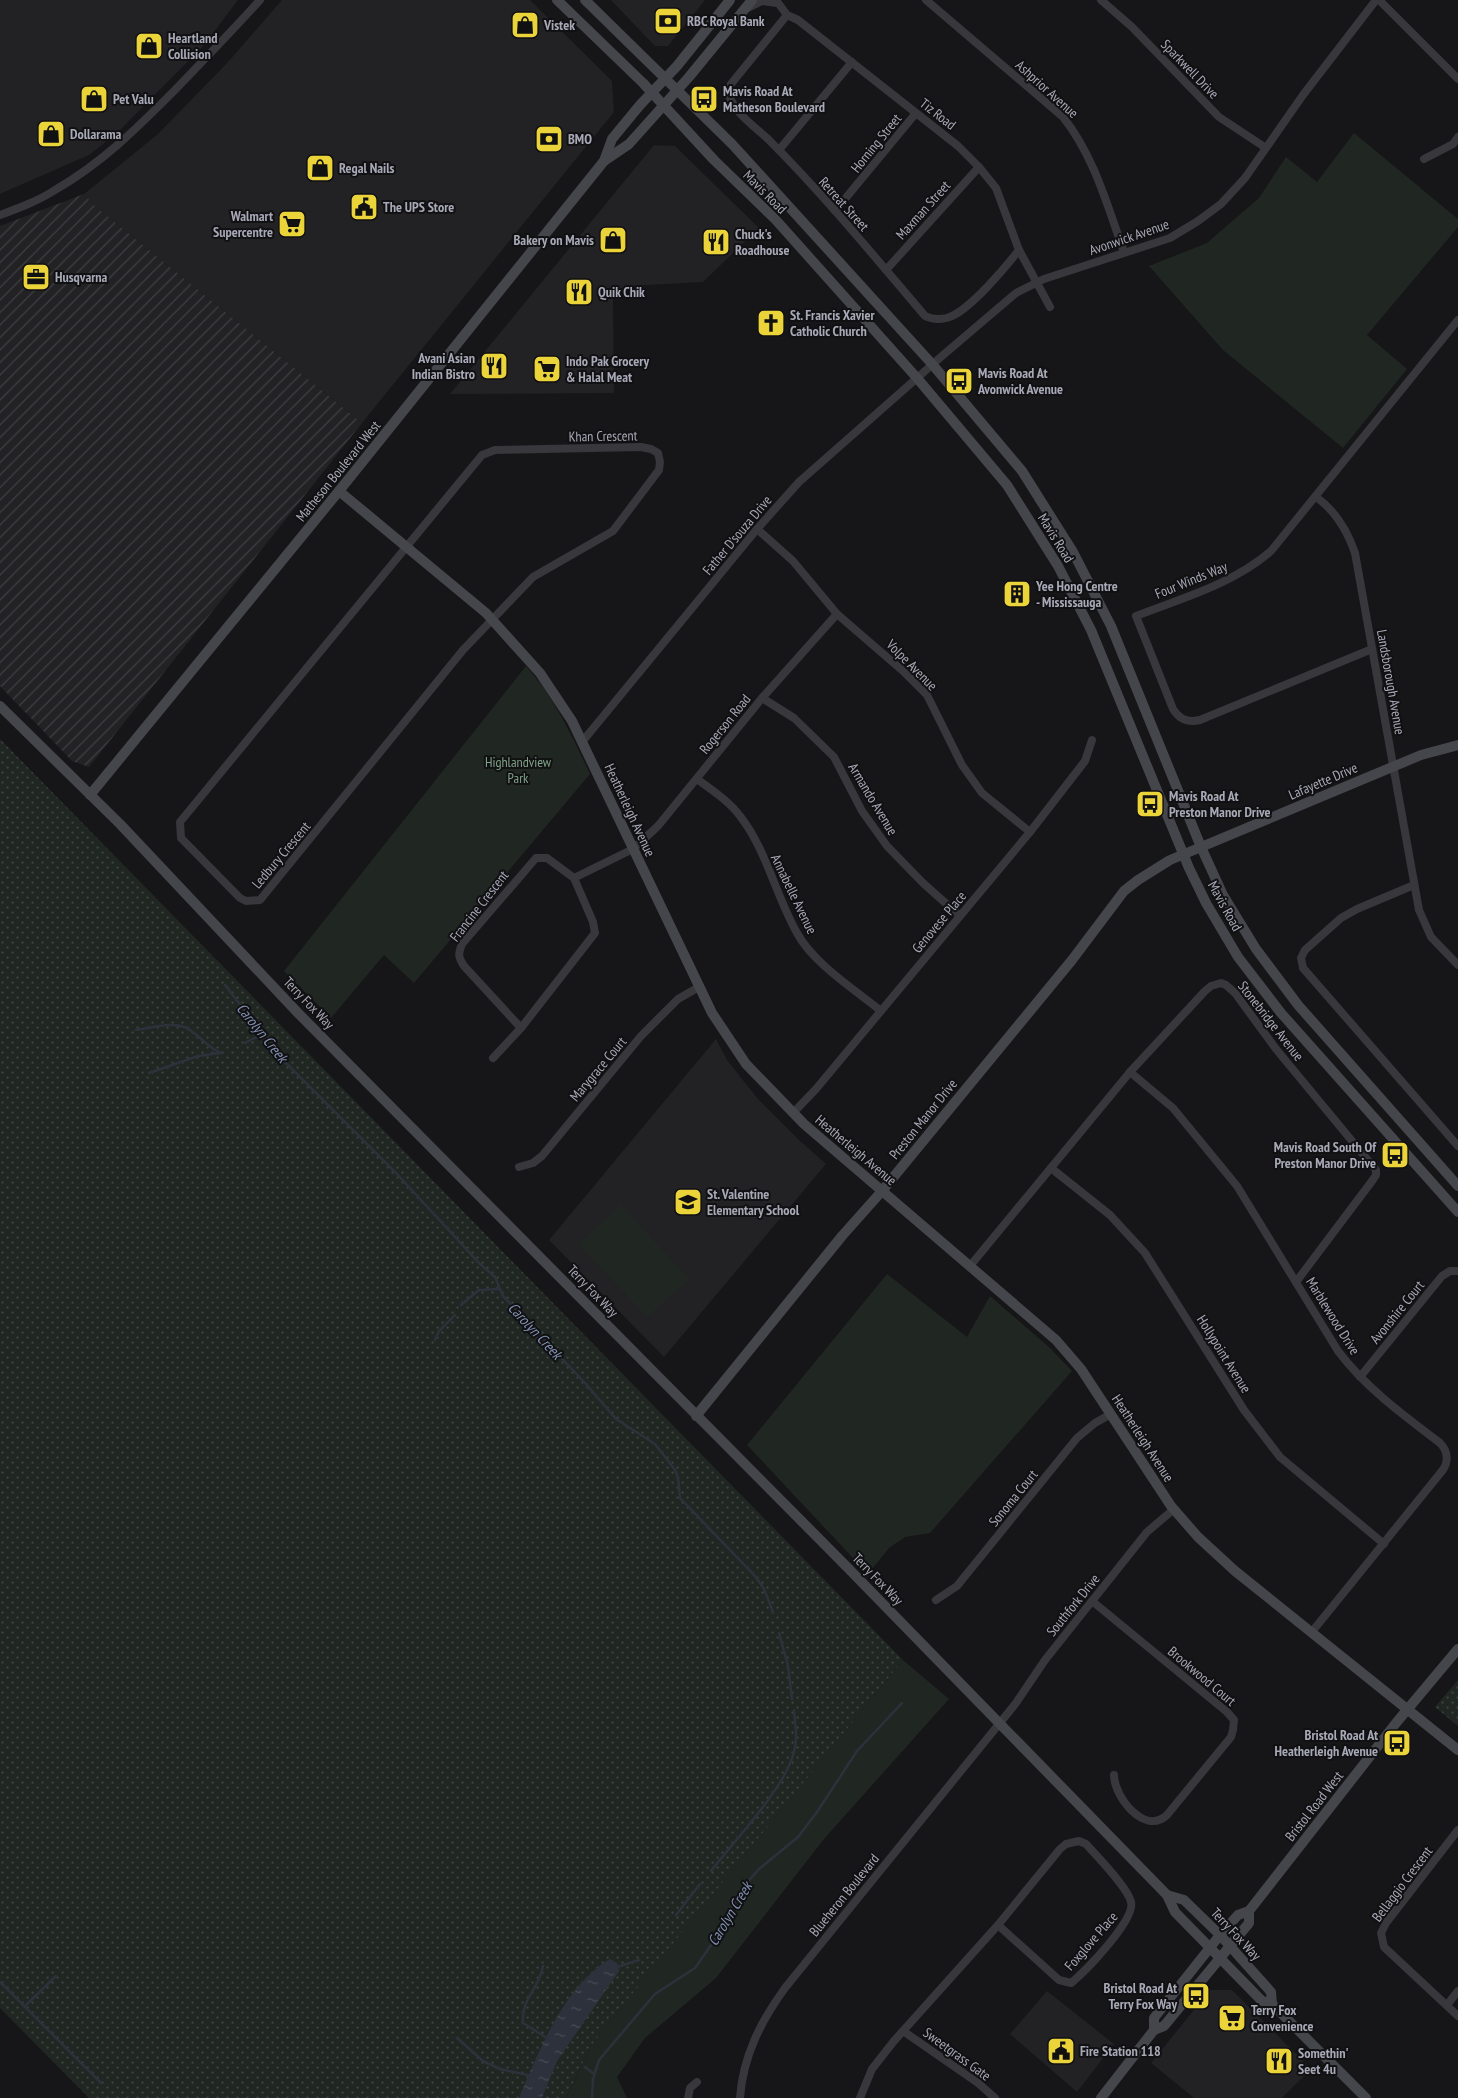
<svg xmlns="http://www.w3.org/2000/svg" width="1458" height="2098" viewBox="0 0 1458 2098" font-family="'PT Sans Narrow',sans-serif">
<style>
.built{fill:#222124}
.industrial{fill:url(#industrial-furrows)}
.grass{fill:url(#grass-dots)}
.green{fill:#202722}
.water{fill:url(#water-ripples)}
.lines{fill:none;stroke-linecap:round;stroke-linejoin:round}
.stream{stroke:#2c313b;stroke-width:2.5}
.street{stroke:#37373c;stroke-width:8}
.secondary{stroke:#45454c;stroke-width:10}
.labels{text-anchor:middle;stroke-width:4;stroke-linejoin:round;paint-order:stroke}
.poi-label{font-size:14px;font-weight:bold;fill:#a8a9b7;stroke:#111012;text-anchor:start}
.street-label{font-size:14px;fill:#a8a9b7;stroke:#111012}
.park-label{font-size:14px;fill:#7fa188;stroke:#111012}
.water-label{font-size:15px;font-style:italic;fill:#8090b1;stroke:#111012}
</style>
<defs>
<pattern id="industrial-furrows" width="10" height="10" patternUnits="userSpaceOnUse" patternTransform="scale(1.25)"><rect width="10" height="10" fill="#222124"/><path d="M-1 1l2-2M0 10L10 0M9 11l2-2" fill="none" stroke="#3f3e42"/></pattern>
<pattern id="grass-dots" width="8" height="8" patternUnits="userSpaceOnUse" patternTransform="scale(1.25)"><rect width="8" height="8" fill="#202722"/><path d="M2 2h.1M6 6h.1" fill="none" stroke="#3e4440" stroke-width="1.8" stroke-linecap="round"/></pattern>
<pattern id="water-ripples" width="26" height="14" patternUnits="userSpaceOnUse" patternTransform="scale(1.25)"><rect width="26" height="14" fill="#2c313b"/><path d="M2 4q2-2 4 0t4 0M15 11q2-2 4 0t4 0" fill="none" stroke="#484c55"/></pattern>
</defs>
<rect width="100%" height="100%" fill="#161517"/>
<g class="built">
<path d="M 0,0 L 238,0 L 204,45 L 117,133 L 89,155 L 0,194 Z"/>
<path d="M 282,0 L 530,0 L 612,81 L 614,112 L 362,423 L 95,206 L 84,194 L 158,134 L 228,62 Z"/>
<path d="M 611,0 L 705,0 L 668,46 L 655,46 Z"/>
<path d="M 654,145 L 675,146 L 759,228 L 703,282 L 628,286 L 613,298 L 614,393 L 450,394 Z"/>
<path d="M 716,1039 L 727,1060 L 758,1099 L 799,1140 L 826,1164 L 664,1357 L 549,1240 Z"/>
<path d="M 1210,1990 L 1232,1990 L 1311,2069 L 1282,2098 L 1194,2098 L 1151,2063 Z"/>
<path d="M 1047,1991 L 1114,2044 L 1077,2092 L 1010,2034 Z"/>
</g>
<path class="industrial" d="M 84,194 L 95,206 L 362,423 L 89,767 L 72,761 L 0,686 L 0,226 Z"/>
<g class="grass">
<path d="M 0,739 L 903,1660 L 591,2046 L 566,2098 L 89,2098 L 0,2008 Z"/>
<path d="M 1458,1680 L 1458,1726 L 1435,1707 Z"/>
</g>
<g class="green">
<path d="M 1354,133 L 1458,219 L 1458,227 L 1367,335 L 1407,369 L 1343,448 L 1223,350 L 1149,266 L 1207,243 L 1259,198 L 1286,157 L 1317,182 Z"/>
<path d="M 526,666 C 554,697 572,736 590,774 L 414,983 L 384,955 L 331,1018 L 284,971 Z"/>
<path d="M 621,1205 L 689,1279 L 647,1317 L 579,1244 Z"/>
<path d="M 887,1274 L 967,1337 L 990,1296 L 1050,1348 L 1072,1371 L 930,1533 L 905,1537 L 889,1548 L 868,1574 L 747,1445 Z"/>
<path d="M 903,1660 L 949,1699 L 824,1839 L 716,1978 L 645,2038 L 617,2077 L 627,2098 L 566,2098 L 591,2046 L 615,2015 Z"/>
</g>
<path class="water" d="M 610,1959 L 617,1963 L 619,1971 L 557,2061 L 542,2098 L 519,2098 C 539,2051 564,1986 610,1959 Z"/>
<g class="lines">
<g class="stream">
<path d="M 225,985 L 259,1029 L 268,1045 L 397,1174 L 479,1263 L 495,1277 L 503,1296 L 585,1383 L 616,1419 L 655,1444 L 675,1470 L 678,1477 L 680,1498 L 755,1576 L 764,1589 L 773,1612"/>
<path d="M 136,1030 C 152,1028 176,1020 190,1030 C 201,1037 208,1048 221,1053"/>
<path d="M 245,1043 L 262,1034"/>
<path d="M 149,1073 L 198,1056 L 220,1053"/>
<path d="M 461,1305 L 479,1290 L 500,1289"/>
<path d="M 435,1340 L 439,1331 L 455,1315"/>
<path d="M 779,1633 L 788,1666 L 792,1699"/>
<path d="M 711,1871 C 735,1840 785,1788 794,1752 C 798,1738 795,1724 794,1710"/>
<path d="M 676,1915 L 700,1884"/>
<path d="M 543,1966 C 539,1990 521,1998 523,2023 L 547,2038"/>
<path d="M 617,1967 L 639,1960"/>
<path d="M 0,1982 L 101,2083"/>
<path d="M 25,2006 L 56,1976"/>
<path d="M 457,2038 L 483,2061 L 500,2069 L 532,2076"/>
<path d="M 585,2067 L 594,2074"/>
<path d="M 592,2098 L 593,2079 L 599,2060 L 655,1994 L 695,1968 L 721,1931 L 730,1910 L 745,1885 L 759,1869 L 798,1837 L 817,1812 L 857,1751 L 902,1703"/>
</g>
<g class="street">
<path d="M 776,0 L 787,15 L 798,20 L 958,146 L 979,167 L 996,188 L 1019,250 L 1050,307"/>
<path d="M 926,0 L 1063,117 C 1094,156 1107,205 1124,252"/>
<path d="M 1101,0 L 1132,27 L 1219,117 L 1266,148"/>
<path d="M 1379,0 L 1458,79"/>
<path d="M 748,8 L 762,1 L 777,3"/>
<path d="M 787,15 L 731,84 L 728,90 C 730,110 754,126 768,139 C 824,195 874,256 925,316 C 933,320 944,320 952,316 C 972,307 1005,268 1019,250"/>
<path d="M 779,150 L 852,62"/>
<path d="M 1424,159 L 1453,144 L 1458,137"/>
<path d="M 835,211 L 916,113"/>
<path d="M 0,215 C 19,208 38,201 55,190 C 102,163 136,129 174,91 C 203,61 232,31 260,0"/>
<path d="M 886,270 L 979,167"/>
<path d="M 641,447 L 651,449 L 658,453 L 660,462 L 659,470 L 613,531 L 533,577 L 463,650 L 260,900 L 246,901 L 240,898 L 181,838 L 180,822 L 482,455 L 495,450 Z"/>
<path d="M 1316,497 C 1336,511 1347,530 1355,553 L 1419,910 L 1431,937 L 1458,965"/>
<path d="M 757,529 L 793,561 L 837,614 L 903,671 L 927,695 L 962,765 L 982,793 L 1030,832"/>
<path d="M 1372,649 L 1200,720 C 1188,723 1179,719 1173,709 L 1136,616 C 1182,598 1233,584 1271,551 L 1458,320"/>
<path d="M 762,698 L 794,718 L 834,757 L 862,811 L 887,846 L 923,883 L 960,916"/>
<path d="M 582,742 L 757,529 L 799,482 L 942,356 L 1016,293 L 1044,279 L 1170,238 L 1198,221 L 1221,204 L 1245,178 L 1303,95 L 1376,0"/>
<path d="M 697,779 C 712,790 729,801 740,816 C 766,849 776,896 797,933 C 813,963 854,989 881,1011"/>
<path d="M 1414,885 L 1357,909 L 1341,918 L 1305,950 L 1301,958 L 1303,968 L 1458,1146"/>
<path d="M 521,1028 L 464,966 C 458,957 458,954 462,944 L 536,858 L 547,858 L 574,878"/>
<path d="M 493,1058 L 521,1028 L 595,933 L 593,922 L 574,878 L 633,849 L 658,826 L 762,698 L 837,614"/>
<path d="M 1130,1072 L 1173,1108 L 1237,1186 L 1338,1351 C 1366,1388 1403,1415 1440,1443 C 1448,1451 1449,1462 1442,1471 L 1311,1633"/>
<path d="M 793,1113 L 816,1089 L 1030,832 L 1085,761 L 1092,740"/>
<path d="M 519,1167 L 533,1163 L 542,1156 L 641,1036 L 678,999 L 699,987"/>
<path d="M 1051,1168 L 1110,1215 L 1145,1253 L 1244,1410 L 1280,1457 L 1384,1544"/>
<path d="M 970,1266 L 1130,1072 L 1205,991 L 1211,986 L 1221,983 L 1226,985 L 1235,993 L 1276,1049 L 1376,1170 L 1376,1175 L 1372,1181 L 1296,1282"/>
<path d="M 1360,1377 L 1442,1276 L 1450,1271 L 1458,1271"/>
<path d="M 936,1600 L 957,1586 L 1077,1438 L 1095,1423 L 1111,1414"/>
<path d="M 1092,1601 L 1227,1712 L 1234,1720 L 1233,1730 L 1231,1737 L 1167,1815 C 1145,1836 1114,1797 1114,1775"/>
<path d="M 1458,1830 L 1386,1923 L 1381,1933 L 1384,1947 L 1458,2016"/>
<path d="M 1079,1841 L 1086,1844 C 1097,1856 1128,1888 1131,1902 C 1136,1919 1085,1972 1071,1983 L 1059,1980 L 998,1925 L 1060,1849 L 1066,1844 Z"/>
<path d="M 1447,2005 L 1458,1991"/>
<path d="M 903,2031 L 978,2083 L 995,2098"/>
<path d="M 688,2098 L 690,2088 L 697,2082"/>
<path d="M 740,2098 C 743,2056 761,2021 785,1988 L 1016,1703 L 1045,1660 L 1147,1532 L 1174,1509"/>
<path d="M 860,2098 L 872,2069 L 894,2041 L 998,1925"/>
</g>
<g class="secondary">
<path d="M 557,0 L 643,83 L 714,160 L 775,219 L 917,378 L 1007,485 L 1058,566 L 1091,630 L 1189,868 L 1206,903 L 1238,957 L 1281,1013 L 1458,1212"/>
<path d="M 585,0 L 732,144 L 932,364 L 1022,471 L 1073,552 L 1111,626 L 1201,847 L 1223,895 L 1256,949 L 1298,1005 L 1458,1186"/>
<path d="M 604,161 L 629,144 L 689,77 L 752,0"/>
<path d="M 339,491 L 486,613 L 540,673 L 572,721 L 712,1013 L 746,1064 L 804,1124 L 1056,1340 L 1081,1369 L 1171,1506 L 1198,1537 L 1235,1571 L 1458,1750"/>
<path d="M 0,706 L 120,824 L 298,1013 L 846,1566 L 1167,1895 L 1175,1912 L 1262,2001 L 1272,2004 L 1366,2098"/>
<path d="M 90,795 L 339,491 L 604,161 L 612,139 L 640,105 L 677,66 L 730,0"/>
<path d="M 696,1416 L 842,1236 L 882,1191 L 1072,960 L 1124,891 L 1138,880 L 1170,860 L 1421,755 L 1458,745"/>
<path d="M 1167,1895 L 1184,1900 L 1220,1935 L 1271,1992 L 1272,2004"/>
<path d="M 1154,2030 L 1154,2018 L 1220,1935 L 1238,1915 L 1249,1911 L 1396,1723 L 1458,1649"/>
<path d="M 1101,2098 L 1154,2030 L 1164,2026 L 1249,1923 L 1249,1911"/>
</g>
</g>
<defs>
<symbol id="bank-square" viewBox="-11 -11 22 22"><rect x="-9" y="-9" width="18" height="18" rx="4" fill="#ebd33a" stroke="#111012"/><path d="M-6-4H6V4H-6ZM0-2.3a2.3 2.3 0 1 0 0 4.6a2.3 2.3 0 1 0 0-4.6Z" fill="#111"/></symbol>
<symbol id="shop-square" viewBox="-11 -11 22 22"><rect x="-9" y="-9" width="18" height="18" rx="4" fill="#ebd33a" stroke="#111012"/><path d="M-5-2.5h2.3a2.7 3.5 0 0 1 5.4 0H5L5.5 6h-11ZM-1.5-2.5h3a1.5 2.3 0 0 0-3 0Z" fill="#111"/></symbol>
<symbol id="bus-square" viewBox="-11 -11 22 22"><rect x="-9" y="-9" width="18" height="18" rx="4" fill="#ebd33a" stroke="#111012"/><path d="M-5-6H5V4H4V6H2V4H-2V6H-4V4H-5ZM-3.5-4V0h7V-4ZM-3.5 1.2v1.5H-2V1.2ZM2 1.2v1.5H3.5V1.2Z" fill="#111"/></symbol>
<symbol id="civic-square" viewBox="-11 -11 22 22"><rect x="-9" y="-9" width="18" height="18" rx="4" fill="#ebd33a" stroke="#111012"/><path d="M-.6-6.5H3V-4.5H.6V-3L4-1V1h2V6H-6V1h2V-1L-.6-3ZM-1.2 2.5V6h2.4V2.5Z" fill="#111"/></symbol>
<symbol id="supermarket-square" viewBox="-11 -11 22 22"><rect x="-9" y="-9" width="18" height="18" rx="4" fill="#ebd33a" stroke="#111012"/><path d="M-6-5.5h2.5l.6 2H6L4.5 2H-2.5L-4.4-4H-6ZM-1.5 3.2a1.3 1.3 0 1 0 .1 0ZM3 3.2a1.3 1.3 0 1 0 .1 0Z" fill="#111"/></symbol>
<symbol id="restaurant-square" viewBox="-11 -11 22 22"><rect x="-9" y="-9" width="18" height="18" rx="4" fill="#ebd33a" stroke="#111012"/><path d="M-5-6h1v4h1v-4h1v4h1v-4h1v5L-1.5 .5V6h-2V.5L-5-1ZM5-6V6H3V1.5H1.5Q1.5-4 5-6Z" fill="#111"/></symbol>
<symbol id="office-square" viewBox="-11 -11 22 22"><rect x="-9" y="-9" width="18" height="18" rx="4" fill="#ebd33a" stroke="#111012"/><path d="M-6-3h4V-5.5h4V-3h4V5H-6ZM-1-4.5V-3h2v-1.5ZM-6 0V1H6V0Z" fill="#111"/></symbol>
<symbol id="church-square" viewBox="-11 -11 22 22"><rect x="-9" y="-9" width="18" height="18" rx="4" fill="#ebd33a" stroke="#111012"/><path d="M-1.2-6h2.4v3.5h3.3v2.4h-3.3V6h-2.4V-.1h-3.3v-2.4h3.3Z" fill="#111"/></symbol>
<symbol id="building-square" viewBox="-11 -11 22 22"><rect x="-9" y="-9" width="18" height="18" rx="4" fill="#ebd33a" stroke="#111012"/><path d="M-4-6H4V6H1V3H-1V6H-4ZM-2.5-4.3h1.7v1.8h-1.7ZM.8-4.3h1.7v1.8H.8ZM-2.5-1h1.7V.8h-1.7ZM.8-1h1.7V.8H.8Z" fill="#111"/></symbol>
<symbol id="school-square" viewBox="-11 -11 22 22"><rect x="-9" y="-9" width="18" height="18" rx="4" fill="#ebd33a" stroke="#111012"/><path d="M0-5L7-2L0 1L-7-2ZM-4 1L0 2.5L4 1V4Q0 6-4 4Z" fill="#111"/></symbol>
</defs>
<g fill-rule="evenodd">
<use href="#bank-square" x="652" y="5" width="32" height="32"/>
<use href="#shop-square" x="509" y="9" width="32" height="32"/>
<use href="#shop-square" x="133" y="30" width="32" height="32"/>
<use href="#shop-square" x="78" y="83" width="32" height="32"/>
<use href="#bus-square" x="688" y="83" width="32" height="32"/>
<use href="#shop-square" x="35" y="118" width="32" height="32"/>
<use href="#bank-square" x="533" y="123" width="32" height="32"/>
<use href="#shop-square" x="304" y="152" width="32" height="32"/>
<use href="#civic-square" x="348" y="191" width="32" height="32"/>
<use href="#supermarket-square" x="276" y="208" width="32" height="32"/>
<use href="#shop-square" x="597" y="224" width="32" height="32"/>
<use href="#restaurant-square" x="700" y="226" width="32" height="32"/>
<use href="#office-square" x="20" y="261" width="32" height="32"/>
<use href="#restaurant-square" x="563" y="276" width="32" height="32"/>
<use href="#church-square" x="755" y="307" width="32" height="32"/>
<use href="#restaurant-square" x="478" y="350" width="32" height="32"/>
<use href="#supermarket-square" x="531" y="353" width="32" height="32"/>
<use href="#bus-square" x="943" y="365" width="32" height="32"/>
<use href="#building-square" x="1001" y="578" width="32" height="32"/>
<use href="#bus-square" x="1134" y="788" width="32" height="32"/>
<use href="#bus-square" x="1379" y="1139" width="32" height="32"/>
<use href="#school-square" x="672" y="1186" width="32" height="32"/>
<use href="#bus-square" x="1381" y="1727" width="32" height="32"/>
<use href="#bus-square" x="1180" y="1980" width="32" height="32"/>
<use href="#supermarket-square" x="1216" y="2002" width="32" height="32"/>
<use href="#civic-square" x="1045" y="2035" width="32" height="32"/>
<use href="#restaurant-square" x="1263" y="2045" width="32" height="32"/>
</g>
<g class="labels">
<g class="poi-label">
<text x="687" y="26">RBC Royal Bank</text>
<text x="544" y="30">Vistek</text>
<text x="168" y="43">Heartland<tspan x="168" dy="16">Collision</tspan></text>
<text x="723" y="96">Mavis Road At<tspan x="723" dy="16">Matheson Boulevard</tspan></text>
<text x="113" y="104">Pet Valu</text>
<text x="70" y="139">Dollarama</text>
<text x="568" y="144">BMO</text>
<text x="339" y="173">Regal Nails</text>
<text x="383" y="212">The UPS Store</text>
<text x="273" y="221" text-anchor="end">Walmart<tspan x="273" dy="16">Supercentre</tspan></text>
<text x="735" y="239">Chuck's<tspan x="735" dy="16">Roadhouse</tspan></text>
<text x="594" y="245" text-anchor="end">Bakery on Mavis</text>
<text x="55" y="282">Husqvarna</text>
<text x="598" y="297">Quik Chik</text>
<text x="790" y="320">St. Francis Xavier<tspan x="790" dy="16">Catholic Church</tspan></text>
<text x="475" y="363" text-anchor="end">Avani Asian<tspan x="475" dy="16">Indian Bistro</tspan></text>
<text x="566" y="366">Indo Pak Grocery<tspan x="566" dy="16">&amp; Halal Meat</tspan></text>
<text x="978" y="378">Mavis Road At<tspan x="978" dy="16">Avonwick Avenue</tspan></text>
<text x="1036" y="591">Yee Hong Centre<tspan x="1036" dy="16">- Mississauga</tspan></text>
<text x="1169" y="801">Mavis Road At<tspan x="1169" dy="16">Preston Manor Drive</tspan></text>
<text x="1376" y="1152" text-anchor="end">Mavis Road South Of<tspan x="1376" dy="16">Preston Manor Drive</tspan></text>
<text x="707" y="1199">St. Valentine<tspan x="707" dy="16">Elementary School</tspan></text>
<text x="1378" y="1740" text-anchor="end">Bristol Road At<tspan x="1378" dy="16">Heatherleigh Avenue</tspan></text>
<text x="1177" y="1993" text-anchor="end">Bristol Road At<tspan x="1177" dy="16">Terry Fox Way</tspan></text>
<text x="1251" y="2015">Terry Fox<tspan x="1251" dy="16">Convenience</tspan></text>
<text x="1080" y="2056">Fire Station 118</text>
<text x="1298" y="2058">Somethin'<tspan x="1298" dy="16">Seet 4u</tspan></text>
</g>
<g class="street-label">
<text transform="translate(1190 69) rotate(46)" y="5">Sparkwell Drive</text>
<text transform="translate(1047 89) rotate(42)" y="5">Ashprior Avenue</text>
<text transform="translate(938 114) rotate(38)" y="5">Tiz Road</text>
<text transform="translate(876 143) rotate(-51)" y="5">Horning Street</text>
<text transform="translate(765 192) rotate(45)" y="5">Mavis Road</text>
<text transform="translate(844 204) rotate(48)" y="5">Retreat Street</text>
<text transform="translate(923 210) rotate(-48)" y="5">Maxman Street</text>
<text transform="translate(1129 237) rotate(-19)" y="5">Avonwick Avenue</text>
<text transform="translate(603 436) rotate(-1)" y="5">Khan Crescent</text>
<text transform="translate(338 471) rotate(-51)" y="5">Matheson Boulevard West</text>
<text transform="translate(737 535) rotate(-50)" y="5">Father D'souza Drive</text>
<text transform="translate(1056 538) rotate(58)" y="5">Mavis Road</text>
<text transform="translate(1191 580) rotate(-22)" y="5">Four Winds Way</text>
<text transform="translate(912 665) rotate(45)" y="5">Volpe Avenue</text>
<text transform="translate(1391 682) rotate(80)" y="5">Landsborough Avenue</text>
<text transform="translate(725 724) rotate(-51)" y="5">Rogerson Road</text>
<text transform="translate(1323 781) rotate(-23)" y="5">Lafayette Drive</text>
<text transform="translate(873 799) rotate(59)" y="5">Armando Avenue</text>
<text transform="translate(630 810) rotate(65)" y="5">Heatherleigh Avenue</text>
<text transform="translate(281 855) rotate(-50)" y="5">Ledbury Crescent</text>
<text transform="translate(794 894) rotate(64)" y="5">Annabelle Avenue</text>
<text transform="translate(479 906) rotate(-52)" y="5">Francine Crescent</text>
<text transform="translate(1225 906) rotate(61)" y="5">Mavis Road</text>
<text transform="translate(939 922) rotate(-50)" y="5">Genovese Place</text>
<text transform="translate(309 1003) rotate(46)" y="5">Terry Fox Way</text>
<text transform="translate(1271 1021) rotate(52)" y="5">Stonebridge Avenue</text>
<text transform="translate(598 1069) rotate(-50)" y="5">Marygrace Court</text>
<text transform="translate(923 1119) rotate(-51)" y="5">Preston Manor Drive</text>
<text transform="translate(856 1150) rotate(40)" y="5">Heatherleigh Avenue</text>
<text transform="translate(593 1291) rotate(46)" y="5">Terry Fox Way</text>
<text transform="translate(1397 1312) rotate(-51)" y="5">Avonshire Court</text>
<text transform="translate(1333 1316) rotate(58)" y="5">Marblewood Drive</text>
<text transform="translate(1224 1354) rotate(58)" y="5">Hollypoint Avenue</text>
<text transform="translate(1143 1438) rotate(57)" y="5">Heatherleigh Avenue</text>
<text transform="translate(1013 1498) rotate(-51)" y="5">Sonoma Court</text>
<text transform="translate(878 1579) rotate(46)" y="5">Terry Fox Way</text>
<text transform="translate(1073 1605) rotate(-51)" y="5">Southfork Drive</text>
<text transform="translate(1202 1676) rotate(40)" y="5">Brookwood Court</text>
<text transform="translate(1314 1806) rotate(-52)" y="5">Bristol Road West</text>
<text transform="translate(1402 1884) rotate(-53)" y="5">Bellaggio Crescent</text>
<text transform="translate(844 1895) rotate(-51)" y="5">Blueheron Boulevard</text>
<text transform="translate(1236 1934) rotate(47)" y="5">Terry Fox Way</text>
<text transform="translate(1091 1941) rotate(-49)" y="5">Foxglove Place</text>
<text transform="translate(957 2054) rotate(36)" y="5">Sweetgrass Gate</text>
</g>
<g class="park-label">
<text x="518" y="767">Highlandview<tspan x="518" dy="16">Park</tspan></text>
</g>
<g class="water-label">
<text transform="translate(262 1033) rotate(51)" y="5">Carolyn Creek</text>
<text transform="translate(535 1331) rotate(47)" y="5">Carolyn Creek</text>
<text transform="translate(730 1914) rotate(-59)" y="5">Carolyn Creek</text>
</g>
</g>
</svg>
